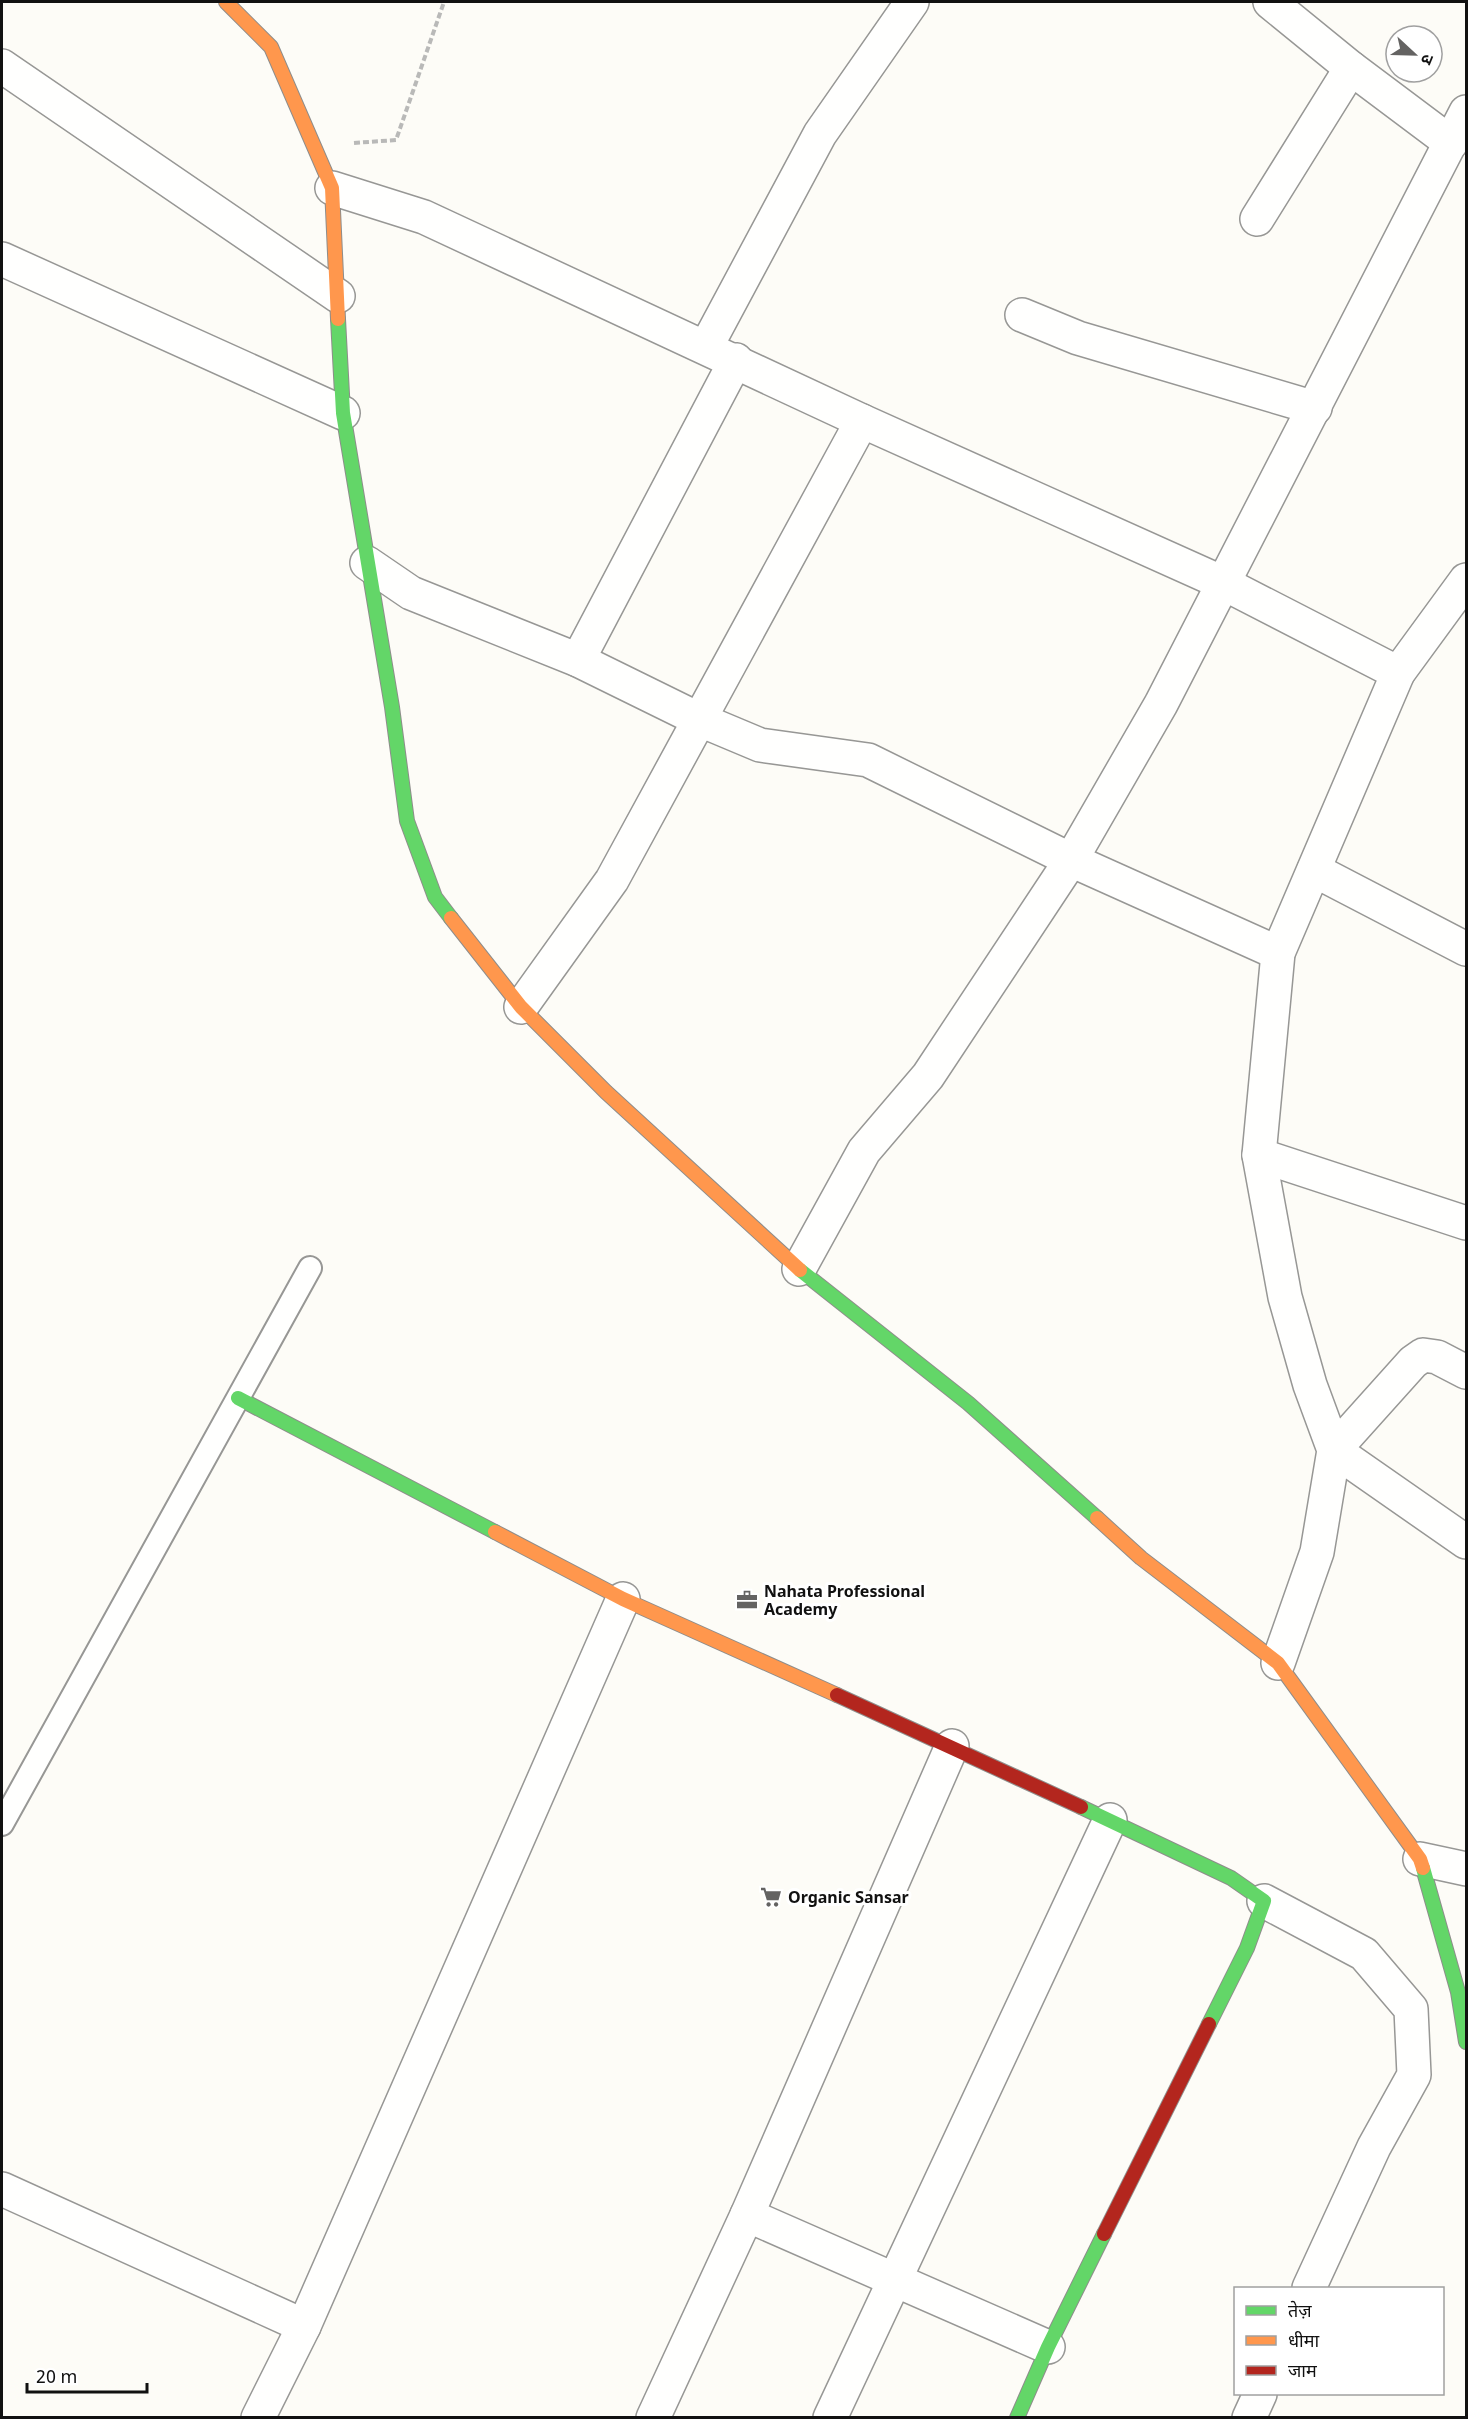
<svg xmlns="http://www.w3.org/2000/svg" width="1468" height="2419" viewBox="0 0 1468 2419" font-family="Georgia,'Noto Sans Devanagari',serif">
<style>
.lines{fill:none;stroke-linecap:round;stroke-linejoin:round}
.lane-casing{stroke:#979795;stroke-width:26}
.street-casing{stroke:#979795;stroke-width:36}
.fast-casing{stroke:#8e8d8b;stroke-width:16}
.slow-casing{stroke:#8e8d8b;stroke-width:16}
.jam-casing{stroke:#8e8d8b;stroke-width:16}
.path{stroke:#b9b9b8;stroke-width:4;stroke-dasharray:6 3;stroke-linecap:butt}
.lane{stroke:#fffffe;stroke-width:22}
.street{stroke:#fffffe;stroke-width:33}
.fast{stroke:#63d668;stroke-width:14}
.slow{stroke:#ff974d;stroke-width:14}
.jam{stroke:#b3261e;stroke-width:14}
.labels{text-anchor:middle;stroke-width:6;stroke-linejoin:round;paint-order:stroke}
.poi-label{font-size:16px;font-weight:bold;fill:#111;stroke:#fff;text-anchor:start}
</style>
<rect width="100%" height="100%" fill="#fdfcf7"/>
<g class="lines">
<defs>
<path id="lane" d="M 2,1824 L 310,1268"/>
<g id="street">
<path d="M 1270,2 L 1351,68 L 1451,143"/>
<path d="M 2,66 L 338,296"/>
<path d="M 332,188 L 424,217 L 862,421 L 1223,583 L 1398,673"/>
<path d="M 1257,219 L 1351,68"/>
<path d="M 2,259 L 343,413"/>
<path d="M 1022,315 L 1078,338 L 1315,408"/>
<path d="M 706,347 L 820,134 L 912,2"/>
<path d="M 367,563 L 411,593 L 578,660 L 698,719 L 760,745 L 868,760 L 1071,860 L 1278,953"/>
<path d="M 578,660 L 736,360"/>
<path d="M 1314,870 L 1466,949"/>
<path d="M 521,1007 L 612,880 L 862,421"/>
<path d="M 1259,1155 L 1466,1223"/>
<path d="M 799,1269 L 864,1151 L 928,1076 L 1071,860 L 1161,704 L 1466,112"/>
<path d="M 1466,1372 L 1437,1357 L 1423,1355 L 1413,1362 L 1334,1450 L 1466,1542"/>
<path d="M 1278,1663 L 1317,1552 L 1334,1450 L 1310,1385 L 1285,1297 L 1259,1155 L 1278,953 L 1398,673 L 1466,580"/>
<path d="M 1420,1859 L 1466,1869"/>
<path d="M 1264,1901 L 1364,1954 L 1411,2009 L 1414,2075 L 1374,2147 L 1309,2288"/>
<path d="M 2,2189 L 304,2326"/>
<path d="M 747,2215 L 1048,2347"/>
<path d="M 258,2418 L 304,2326 L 623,1599"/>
<path d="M 653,2418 L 747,2215 L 952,1746"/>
<path d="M 830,2418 L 1110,1820"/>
<path d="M 1249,2418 L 1260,2394"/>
</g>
<g id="fast">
<path d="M 338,319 L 343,413 L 392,707 L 407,821 L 435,897 L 451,918"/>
<path d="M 800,1270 L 968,1403 L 1097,1518"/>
<path d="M 238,1398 L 495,1532"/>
<path d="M 1081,1807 L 1231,1878 L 1264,1901 L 1247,1948 L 1209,2024"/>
<path d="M 1423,1868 L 1458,1992 L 1466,2042"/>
<path d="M 1017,2418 L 1048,2347 L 1104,2234"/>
</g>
<g id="slow">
<path d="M 226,2 L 271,47 L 332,188 L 338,319"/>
<path d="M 451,918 L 521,1007 L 606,1092 L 800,1270"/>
<path d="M 1097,1518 L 1141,1558 L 1278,1663 L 1420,1859 L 1423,1868"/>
<path d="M 495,1532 L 623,1599 L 837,1695"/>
</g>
<g id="jam">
<path d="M 837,1695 L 1081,1807"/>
<path d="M 1104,2234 L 1209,2024"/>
</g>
</defs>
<use href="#lane" class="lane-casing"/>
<use href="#street" class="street-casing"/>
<use href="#fast" class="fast-casing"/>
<use href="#slow" class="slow-casing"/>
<use href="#jam" class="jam-casing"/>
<path class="path" d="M 354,143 L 396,140 L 444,2"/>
<use href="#lane" class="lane"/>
<use href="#street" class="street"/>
<use href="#fast" class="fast"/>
<use href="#slow" class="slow"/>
<use href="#jam" class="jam"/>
</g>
<defs>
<symbol id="office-bare" viewBox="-9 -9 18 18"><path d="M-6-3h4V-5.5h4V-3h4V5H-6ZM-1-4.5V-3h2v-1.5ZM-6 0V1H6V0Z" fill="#646362" stroke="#fff" stroke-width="2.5" paint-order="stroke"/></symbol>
<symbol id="supermarket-bare" viewBox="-9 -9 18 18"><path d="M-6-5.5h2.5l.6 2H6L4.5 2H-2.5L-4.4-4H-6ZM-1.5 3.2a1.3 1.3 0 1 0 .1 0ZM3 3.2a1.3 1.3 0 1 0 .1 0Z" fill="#646362" stroke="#fff" stroke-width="2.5" paint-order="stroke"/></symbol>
</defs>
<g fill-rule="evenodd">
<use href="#office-bare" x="732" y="1585" width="30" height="30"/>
<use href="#supermarket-bare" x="756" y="1882" width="30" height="30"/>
</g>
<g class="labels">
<g class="poi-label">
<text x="764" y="1597">Nahata Professional<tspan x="764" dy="18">Academy</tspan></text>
<text x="788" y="1903">Organic Sansar</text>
</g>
</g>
<rect width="1468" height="2419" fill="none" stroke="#111111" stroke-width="6"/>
<rect x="1234" y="2287" width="210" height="108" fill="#ffffff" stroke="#a0a0a0" stroke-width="1.5"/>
<rect x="1246" y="2306" width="30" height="9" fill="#63d668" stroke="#a0a0a0" stroke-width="1.5"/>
<text x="1288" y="2317" font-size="18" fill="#111111">तेज़</text>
<rect x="1246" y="2336" width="30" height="9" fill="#ff974d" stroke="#a0a0a0" stroke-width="1.5"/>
<text x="1288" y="2347" font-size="18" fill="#111111">धीमा</text>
<rect x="1246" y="2366" width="30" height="9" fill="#b3261e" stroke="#a0a0a0" stroke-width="1.5"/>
<text x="1288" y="2377" font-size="18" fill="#111111">जाम</text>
<g transform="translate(1414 54) rotate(112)"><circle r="28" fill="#ffffff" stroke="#a0a0a0" stroke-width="1.5"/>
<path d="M0-4.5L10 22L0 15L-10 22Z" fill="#646362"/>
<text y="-9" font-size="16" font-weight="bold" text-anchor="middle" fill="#111111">उ</text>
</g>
<path d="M27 2383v9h120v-9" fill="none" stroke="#111111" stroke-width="3"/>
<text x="36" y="2383" font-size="18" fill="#111111" stroke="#ffffff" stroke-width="4.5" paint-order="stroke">20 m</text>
</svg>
